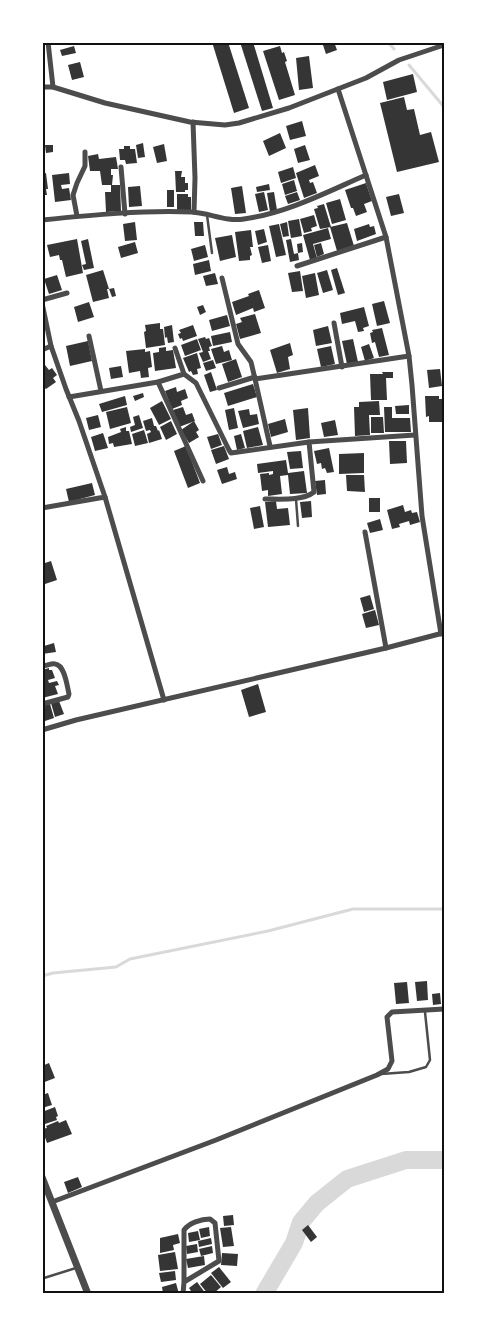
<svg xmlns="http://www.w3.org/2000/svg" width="487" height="1336" viewBox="0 0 487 1336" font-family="'Sofia Sans Condensed',sans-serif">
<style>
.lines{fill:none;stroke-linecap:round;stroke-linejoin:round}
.stream{stroke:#d9d9d9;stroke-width:3}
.river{stroke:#d9d9d9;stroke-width:18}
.building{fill:#353535}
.service{stroke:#4c4c4c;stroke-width:2.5}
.minor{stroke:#4c4c4c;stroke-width:5}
.tertiary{stroke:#4c4c4c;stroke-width:7}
.neatline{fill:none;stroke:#111;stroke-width:2}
</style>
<rect width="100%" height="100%" fill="#fff"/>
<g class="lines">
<g class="stream">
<path d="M 388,42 L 394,49"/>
<path d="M 409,65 L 444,107"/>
<path d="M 42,976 L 53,973 L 116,967 L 130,959 L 268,931 L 353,909 L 444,909"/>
</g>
<path class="river" d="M 264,1294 L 294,1243 L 301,1222 L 317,1203 L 347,1179 L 406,1160 L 444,1160"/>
</g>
<g class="building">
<path d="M 212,42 L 228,42 L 249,108 L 234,113 Z"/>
<path d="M 240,42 L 253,42 L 273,108 L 262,111 Z"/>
<path d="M 322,42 L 334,42 L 337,50 L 326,54 Z"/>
<path d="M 74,46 L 76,53 L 62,56 L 60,50 Z"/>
<path d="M 280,46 L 282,53 L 284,52 L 287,61 L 285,62 L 295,95 L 279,100 L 263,51 Z"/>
<path d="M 309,56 L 313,88 L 299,90 L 296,58 Z"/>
<path d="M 80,62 L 84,77 L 72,80 L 68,65 Z"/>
<path d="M 413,74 L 417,92 L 387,100 L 383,82 Z"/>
<path d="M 404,97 L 407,110 L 414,109 L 420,135 L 431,132 L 439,162 L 397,172 L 380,103 Z"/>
<path d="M 302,121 L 306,136 L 290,140 L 286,126 Z"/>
<path d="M 280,133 L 286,148 L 269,156 L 263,141 Z"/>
<path d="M 143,143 L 145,157 L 138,158 L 136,145 Z"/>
<path d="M 164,144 L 167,161 L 157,163 L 153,147 Z"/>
<path d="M 45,145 L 53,145 L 53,152 L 46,153 Z"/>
<path d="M 305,145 L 310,160 L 298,163 L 294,149 Z"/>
<path d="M 124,146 L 130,146 L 130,149 L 135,149 L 137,163 L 126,164 L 125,160 L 120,160 L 119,149 L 124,149 Z"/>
<path d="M 98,154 L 99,159 L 116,157 L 118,169 L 111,169 L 111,175 L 113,175 L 112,185 L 120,185 L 121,211 L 106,212 L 105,192 L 111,192 L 111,185 L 102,185 L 100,171 L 90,171 L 88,156 Z"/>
<path d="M 315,165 L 319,176 L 309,180 L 310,183 L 313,182 L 317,193 L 304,198 L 296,173 Z"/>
<path d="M 293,167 L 296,178 L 281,183 L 278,172 Z"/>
<path d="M 175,171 L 182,171 L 181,177 L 185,177 L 185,183 L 188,183 L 188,190 L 185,190 L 185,192 L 176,192 Z"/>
<path d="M 46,173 L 48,189 L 46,189 L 47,195 L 42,195 L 42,174 Z"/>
<path d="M 69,173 L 70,184 L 61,185 L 62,189 L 69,188 L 71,200 L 55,202 L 52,175 Z"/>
<path d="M 294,180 L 297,191 L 285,195 L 282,184 Z"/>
<path d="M 366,183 L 372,201 L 364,204 L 367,212 L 356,216 L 353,208 L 351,208 L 345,190 Z"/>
<path d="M 269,184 L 270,190 L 257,192 L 256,187 Z"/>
<path d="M 140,186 L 142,206 L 129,207 L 128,187 Z"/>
<path d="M 242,186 L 246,213 L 235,214 L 231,188 Z"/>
<rect x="167" y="190" width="7" height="17"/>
<path d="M 264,192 L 268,210 L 259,212 L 255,194 Z"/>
<path d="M 274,192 L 277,210 L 270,212 L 267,193 Z"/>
<path d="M 297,192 L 300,200 L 288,204 L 285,196 Z"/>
<path d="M 177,194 L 188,194 L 188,197 L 191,197 L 191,210 L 177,210 Z"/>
<path d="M 399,194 L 404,213 L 391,216 L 386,197 Z"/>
<path d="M 340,199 L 346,220 L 332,224 L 326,203 Z"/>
<path d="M 324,204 L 331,227 L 320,229 L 314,209 L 318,208 L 317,206 Z"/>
<path d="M 314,215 L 317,226 L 311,228 L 312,231 L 304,233 L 300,219 Z"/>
<path d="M 299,219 L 302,236 L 291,238 L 288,221 Z"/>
<path d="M 135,222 L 137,240 L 125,241 L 123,224 Z"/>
<path d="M 194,222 L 203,222 L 204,236 L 195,236 Z"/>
<path d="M 287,222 L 289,236 L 283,237 L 280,224 Z"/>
<path d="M 347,223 L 354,246 L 337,251 L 330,227 Z"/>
<path d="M 279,224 L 286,255 L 276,257 L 269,226 Z"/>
<path d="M 369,224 L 370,227 L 374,226 L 376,234 L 357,241 L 354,229 Z"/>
<path d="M 328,228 L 331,239 L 313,244 L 317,258 L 310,260 L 303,235 Z"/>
<path d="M 264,229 L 267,242 L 258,245 L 255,231 Z"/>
<path d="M 251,230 L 253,247 L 250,247 L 252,255 L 250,256 L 250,260 L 239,261 L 235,232 Z"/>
<path d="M 232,235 L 236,257 L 220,261 L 215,238 Z"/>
<path d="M 77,239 L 83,273 L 66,277 L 62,260 L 60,260 L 59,255 L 50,257 L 47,245 Z"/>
<path d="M 88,239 L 94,268 L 84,270 L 82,265 L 86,264 L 81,241 Z"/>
<path d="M 291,239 L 294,254 L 298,253 L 299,260 L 290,262 L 286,240 Z"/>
<path d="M 135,242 L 138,253 L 121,258 L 118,247 Z"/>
<path d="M 302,243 L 303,252 L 298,253 L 297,244 Z"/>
<path d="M 321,243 L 324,254 L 317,257 L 314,245 Z"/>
<path d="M 205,245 L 208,257 L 194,261 L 191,249 Z"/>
<path d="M 268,245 L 271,261 L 262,263 L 258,247 Z"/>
<path d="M 209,260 L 211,271 L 195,275 L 193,264 Z"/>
<path d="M 337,268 L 345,293 L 338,295 L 331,270 Z"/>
<path d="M 103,270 L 109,289 L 107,289 L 109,298 L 93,302 L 86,275 Z"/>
<path d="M 327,270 L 333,290 L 323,293 L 317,273 Z"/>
<path d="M 300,271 L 303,291 L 292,292 L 288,273 Z"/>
<path d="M 215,273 L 218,284 L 206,286 L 203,276 Z"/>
<path d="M 315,273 L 319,295 L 306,298 L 302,276 Z"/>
<path d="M 57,275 L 62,290 L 49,294 L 44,279 Z"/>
<path d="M 114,288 L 116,296 L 112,297 L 109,289 Z"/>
<path d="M 259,290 L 265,308 L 254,312 L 253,308 L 236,315 L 232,302 L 249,296 L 248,294 Z"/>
<path d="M 384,301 L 390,323 L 377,326 L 372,304 Z"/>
<path d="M 89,302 L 94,317 L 78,322 L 74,307 Z"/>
<path d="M 203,305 L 206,312 L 200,315 L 197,307 Z"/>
<path d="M 364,307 L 369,326 L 363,328 L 364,331 L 358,332 L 355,321 L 342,324 L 340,313 Z"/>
<path d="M 255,314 L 261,333 L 240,339 L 236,324 L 242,322 L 240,318 Z"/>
<path d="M 227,315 L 230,326 L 212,331 L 209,320 Z"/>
<path d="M 160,323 L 160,329 L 163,329 L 165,345 L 146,348 L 144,332 L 146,331 L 145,325 Z"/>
<path d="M 172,325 L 174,342 L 168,343 L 167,337 L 165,338 L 164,327 Z"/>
<path d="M 193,325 L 197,336 L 183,341 L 182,338 L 180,339 L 178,334 L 181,333 L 179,330 Z"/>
<path d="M 328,326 L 332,343 L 316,346 L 313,330 Z"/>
<path d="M 382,328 L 389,355 L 379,357 L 375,342 L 372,343 L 370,333 L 373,332 L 372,330 Z"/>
<path d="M 230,332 L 232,342 L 213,346 L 211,336 Z"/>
<path d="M 205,337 L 206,339 L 209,338 L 212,346 L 209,347 L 210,351 L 208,351 L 211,359 L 203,362 L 199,353 L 203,352 L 198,339 Z"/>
<path d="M 197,339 L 201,350 L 185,356 L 181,345 Z"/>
<path d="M 353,339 L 358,362 L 347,364 L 342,341 Z"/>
<path d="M 88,341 L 92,361 L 70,366 L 66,346 Z"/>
<path d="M 290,343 L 293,355 L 288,357 L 290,369 L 277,373 L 270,350 Z"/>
<path d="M 369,344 L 374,358 L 365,361 L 361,347 Z"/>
<path d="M 222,346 L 224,352 L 229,350 L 232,360 L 216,364 L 211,349 Z"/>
<path d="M 331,346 L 335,364 L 321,367 L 317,349 Z"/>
<path d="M 166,347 L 166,351 L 173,350 L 176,368 L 155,371 L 153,353 L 159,352 L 159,348 Z"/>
<path d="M 145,349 L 145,352 L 150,351 L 152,367 L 148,368 L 149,377 L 141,378 L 140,371 L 129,373 L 126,351 Z"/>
<path d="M 197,353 L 201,368 L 197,369 L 198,374 L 193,375 L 191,371 L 189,372 L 183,358 Z"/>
<path d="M 236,359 L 242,377 L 228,382 L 222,364 Z"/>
<path d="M 213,360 L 216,368 L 206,371 L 203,363 Z"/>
<path d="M 45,365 L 49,370 L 52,368 L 57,375 L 53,378 L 56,382 L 46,389 L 42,386 L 42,366 Z"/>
<path d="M 121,366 L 123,377 L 111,379 L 109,368 Z"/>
<path d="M 440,369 L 442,386 L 429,388 L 427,370 Z"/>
<path d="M 211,372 L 217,390 L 210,392 L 204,375 Z"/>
<path d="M 382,372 L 393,372 L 393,378 L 386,378 L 387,400 L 371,400 L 370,374 L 383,374 Z"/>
<path d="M 253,384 L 257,397 L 228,406 L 224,393 Z"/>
<path d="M 176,387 L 177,392 L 185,389 L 188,398 L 181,401 L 182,405 L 172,409 L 165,391 Z"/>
<path d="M 143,393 L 144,397 L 135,401 L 133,396 Z"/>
<path d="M 125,396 L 127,405 L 102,412 L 99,404 Z"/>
<path d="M 425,396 L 439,396 L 439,399 L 444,399 L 444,422 L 429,422 L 429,416 L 426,417 Z"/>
<path d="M 162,401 L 171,419 L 159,425 L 150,408 Z"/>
<path d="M 379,401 L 380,415 L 369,415 L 370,435 L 355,436 L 354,407 L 359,407 L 359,402 Z"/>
<path d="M 409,405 L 409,414 L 396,414 L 395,406 Z"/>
<path d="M 127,407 L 131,423 L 110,429 L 106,412 Z"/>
<path d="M 183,407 L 186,415 L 192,413 L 195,421 L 179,427 L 173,410 Z"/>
<path d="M 384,407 L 392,407 L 392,418 L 410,418 L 411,432 L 385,432 Z"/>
<path d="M 234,408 L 238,428 L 229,430 L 225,410 Z"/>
<path d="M 308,408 L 310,438 L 296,440 L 293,410 Z"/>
<path d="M 249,409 L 250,415 L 257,414 L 259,424 L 243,428 L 238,411 Z"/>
<path d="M 98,415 L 101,427 L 89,430 L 86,418 Z"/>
<path d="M 139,415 L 143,428 L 131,432 L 130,427 L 135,425 L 133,417 Z"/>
<path d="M 371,417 L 383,417 L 384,433 L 371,433 Z"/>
<path d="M 152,418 L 154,426 L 156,426 L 158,431 L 159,430 L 162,439 L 149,443 L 147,434 L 151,432 L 150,430 L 146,431 L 143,421 Z"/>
<path d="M 285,419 L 288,432 L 271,437 L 268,424 Z"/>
<path d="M 335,420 L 338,435 L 324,437 L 321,423 Z"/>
<path d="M 171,421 L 177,434 L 166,440 L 160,427 Z"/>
<path d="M 194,421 L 199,430 L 196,432 L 199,437 L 189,443 L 181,430 Z"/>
<path d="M 126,427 L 126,431 L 129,431 L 132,444 L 114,447 L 113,443 L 109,444 L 108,437 L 121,432 L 120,429 Z"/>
<path d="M 258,427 L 263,445 L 247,448 L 243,431 Z"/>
<path d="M 144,430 L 148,443 L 135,446 L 132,434 Z"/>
<path d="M 103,433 L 108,448 L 95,451 L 91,437 Z"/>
<path d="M 218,434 L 222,445 L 211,449 L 207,437 Z"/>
<path d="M 241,434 L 245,448 L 237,450 L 234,436 Z"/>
<path d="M 389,441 L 406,441 L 407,463 L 390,464 Z"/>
<path d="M 186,446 L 200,483 L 188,488 L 174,451 Z"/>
<path d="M 224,446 L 229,459 L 216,464 L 211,450 Z"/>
<path d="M 329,448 L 334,472 L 327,473 L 325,468 L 322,469 L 321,463 L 317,464 L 314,451 Z"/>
<path d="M 301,451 L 303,468 L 290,469 L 287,452 Z"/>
<path d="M 364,453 L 364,473 L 339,474 L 339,454 Z"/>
<path d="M 286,460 L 288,473 L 304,471 L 307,493 L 290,494 L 288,475 L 280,476 L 282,494 L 268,496 L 268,490 L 262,491 L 260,474 L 269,473 L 269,475 L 273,474 L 273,471 L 258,473 L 257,464 Z"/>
<path d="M 227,467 L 229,474 L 235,472 L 237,479 L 222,484 L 217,470 Z"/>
<path d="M 346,475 L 364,475 L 365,492 L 347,491 Z"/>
<path d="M 325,480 L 326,494 L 317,495 L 315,481 Z"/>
<path d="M 92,483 L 95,495 L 69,502 L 66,489 Z"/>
<rect x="369" y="498" width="11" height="14"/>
<path d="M 276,501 L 277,509 L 288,508 L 290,525 L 268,527 L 265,502 Z"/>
<path d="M 311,501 L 312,517 L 302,518 L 300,502 Z"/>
<path d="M 403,505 L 405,512 L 411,510 L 412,513 L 417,512 L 420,522 L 410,525 L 409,521 L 399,524 L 400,527 L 392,529 L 387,510 Z"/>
<path d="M 260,506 L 264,527 L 254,529 L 250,508 Z"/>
<path d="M 380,519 L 383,530 L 370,533 L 367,523 Z"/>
<path d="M 51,561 L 57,580 L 42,585 L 42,564 Z"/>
<path d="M 370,595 L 374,609 L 364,612 L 360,598 Z"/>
<path d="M 375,610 L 379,625 L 366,628 L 362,614 Z"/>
<path d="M 42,641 L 44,646 L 54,643 L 56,652 L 42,654 Z"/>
<path d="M 49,668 L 49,670 L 52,670 L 55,678 L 48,680 L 49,683 L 57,681 L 59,685 L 55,686 L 58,694 L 42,698 L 42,670 Z"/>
<path d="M 258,684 L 266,712 L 249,717 L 241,690 Z"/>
<path d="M 59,701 L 64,714 L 55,717 L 51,703 Z"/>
<path d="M 50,704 L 54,718 L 45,721 L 42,706 Z"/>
<path d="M 427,981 L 428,1000 L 417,1001 L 415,982 Z"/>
<path d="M 407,982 L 409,1003 L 396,1004 L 394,983 Z"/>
<path d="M 440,993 L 441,1004 L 433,1005 L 432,994 Z"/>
<path d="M 49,1063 L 55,1078 L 42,1083 L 42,1066 Z"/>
<path d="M 48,1093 L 52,1105 L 42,1108 L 42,1095 Z"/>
<path d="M 55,1107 L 58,1116 L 56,1117 L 57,1120 L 45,1124 L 42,1122 L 42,1112 Z"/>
<path d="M 66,1120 L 72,1134 L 47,1143 L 42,1129 L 47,1128 L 46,1126 L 58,1121 L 59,1123 Z"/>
<path d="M 78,1177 L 82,1187 L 68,1193 L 64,1182 Z"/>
<path d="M 233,1215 L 234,1225 L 224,1226 L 223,1216 Z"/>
<path d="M 308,1225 L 317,1237 L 311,1242 L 302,1230 Z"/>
<path d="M 209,1227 L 210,1236 L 201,1238 L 199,1229 Z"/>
<path d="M 231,1227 L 234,1246 L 223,1247 L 220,1228 Z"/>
<path d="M 198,1231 L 200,1240 L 189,1242 L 188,1233 Z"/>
<path d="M 178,1234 L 180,1243 L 173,1245 L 174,1250 L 160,1253 L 160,1238 Z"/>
<path d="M 211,1238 L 212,1244 L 199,1247 L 198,1241 Z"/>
<path d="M 197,1244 L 198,1252 L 187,1254 L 186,1246 Z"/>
<path d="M 212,1246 L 213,1253 L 201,1256 L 199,1249 Z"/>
<path d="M 175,1252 L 178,1269 L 160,1271 L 158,1255 Z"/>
<path d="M 222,1253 L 238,1254 L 237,1266 L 221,1265 Z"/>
<path d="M 204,1256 L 205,1265 L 188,1268 L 186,1259 Z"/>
<path d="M 219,1267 L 231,1282 L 223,1288 L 211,1273 Z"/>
<path d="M 175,1271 L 176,1280 L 161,1282 L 159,1273 Z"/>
<path d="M 211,1275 L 221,1287 L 213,1294 L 208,1294 L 200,1284 Z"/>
<path d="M 197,1282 L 206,1294 L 193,1294 L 189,1288 Z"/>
<path d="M 176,1283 L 179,1294 L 163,1294 L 162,1287 Z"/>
</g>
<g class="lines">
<g class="service">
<path d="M 207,215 L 212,253"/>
<path d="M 296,499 L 298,526"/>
<path d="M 381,1074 L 409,1072 L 426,1067 L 430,1060 L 425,1012"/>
<path d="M 44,1278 L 76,1268"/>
</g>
<g class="minor">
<path d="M 48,42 L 53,87"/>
<path d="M 42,87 L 53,87 L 105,103 L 190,122 L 225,125 L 239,123 L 289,108 L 366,78 L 399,60 L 444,45"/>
<path d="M 338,89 L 386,237 L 409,356 L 412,385 L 422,516 L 441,634"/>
<path d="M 193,122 L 195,178 L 194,212"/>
<path d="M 121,167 L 125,214"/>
<path d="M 77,216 L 73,195 L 77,183 L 85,166 L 85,152"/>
<path d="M 42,220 C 92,215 142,210 192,212 C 210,213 226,222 244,219 C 287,213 327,192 366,175"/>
<path d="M 297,266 L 386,237"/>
<path d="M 222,278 L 238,344 L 251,362 L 255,379"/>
<path d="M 42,300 L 67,293"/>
<path d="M 42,303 L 51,346 L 66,389 L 79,421 L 105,497 L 42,508"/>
<path d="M 334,323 L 342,367"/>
<path d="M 89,336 L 101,391"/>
<path d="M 42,350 L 51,346"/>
<path d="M 184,374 L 196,383 L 229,450 L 231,453 L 309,442 L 415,435"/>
<path d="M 158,382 L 203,481"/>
<path d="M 219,388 L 255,377"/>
<path d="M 69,397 L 158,382 L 184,374 L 175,348"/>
<path d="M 270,446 L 255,379 L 409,356"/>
<path d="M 105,497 L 164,700"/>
<path d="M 265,499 C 280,499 303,501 314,492 L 309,442"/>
<path d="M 365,532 L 386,648"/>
<path d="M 42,666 C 46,666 52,663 55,664 C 65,665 67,686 69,694 L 68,697 L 42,704"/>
<path d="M 42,730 L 76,720 L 386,648 L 443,633"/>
<path d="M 52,1202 L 216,1140 L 377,1075 L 388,1069 L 392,1061 L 387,1017 L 392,1012 L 444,1009"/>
<path d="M 183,1294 L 184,1282 L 184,1230 C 189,1223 201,1219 210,1219 L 215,1223 L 219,1261 L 184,1282"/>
</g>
<path class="tertiary" d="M 42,1177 L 88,1294"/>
</g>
<rect width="487" height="1336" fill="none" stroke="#ffffff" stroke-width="88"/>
<rect x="44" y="44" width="399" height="1248" class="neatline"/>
</svg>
